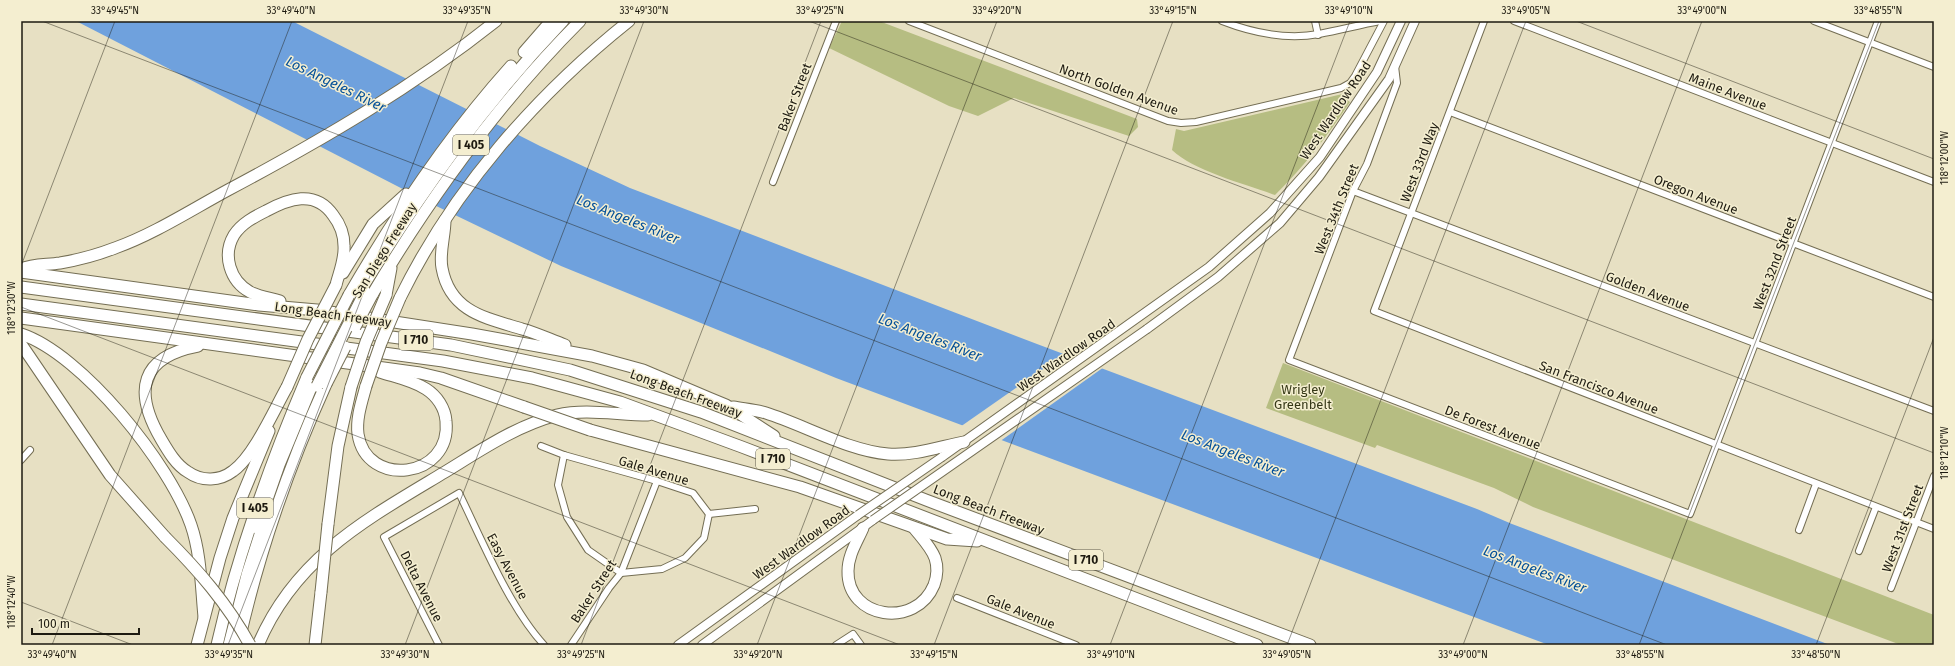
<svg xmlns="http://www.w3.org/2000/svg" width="1955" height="666" viewBox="0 0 1955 666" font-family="'Fira Sans',sans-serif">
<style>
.green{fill:#b6bd82}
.water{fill:#6fa1dd}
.pier{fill:#e7e0c3}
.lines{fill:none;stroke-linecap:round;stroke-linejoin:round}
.minor-casing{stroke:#746e54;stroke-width:8}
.secondary-casing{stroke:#746e54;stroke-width:10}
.motorway-casing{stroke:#746e54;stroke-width:13}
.minor{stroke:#fff;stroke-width:6}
.secondary{stroke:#fff;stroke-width:8}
.motorway{stroke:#fff;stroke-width:11}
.secondary-bridge-casing{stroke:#746e54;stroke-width:10;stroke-linecap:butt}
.motorway-bridge-casing{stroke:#746e54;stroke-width:13;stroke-linecap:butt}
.secondary-bridge{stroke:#fff;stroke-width:8}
.motorway-bridge{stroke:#fff;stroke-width:11}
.ticks{fill:none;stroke:#1d1a10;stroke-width:1;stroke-opacity:0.45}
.labels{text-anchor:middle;stroke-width:3;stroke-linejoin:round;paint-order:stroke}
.shield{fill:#f4eed0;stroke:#5e5a4a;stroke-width:1}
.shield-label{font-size:12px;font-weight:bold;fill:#1d1a10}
.street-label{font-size:13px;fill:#1d1a10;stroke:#f4eed0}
.park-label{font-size:13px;fill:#363917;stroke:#f4eed0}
.water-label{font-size:14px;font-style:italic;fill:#055199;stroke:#f4eed0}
.neatline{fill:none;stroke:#1d1a10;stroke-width:1.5}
.ticks-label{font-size:10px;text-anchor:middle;fill:#1d1a10}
</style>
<rect width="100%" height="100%" fill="#e7e0c3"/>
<g class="green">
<path d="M 842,21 L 879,21 L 1137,119 L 1138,127 L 1129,136 L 1014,98 L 978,116 L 949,106 L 829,48 Z"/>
<path d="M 1351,92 L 1347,100 L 1350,102 C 1328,135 1304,167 1275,195 C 1245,184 1194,171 1172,150 L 1176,129 L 1184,131 Z"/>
<path d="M 1283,363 L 1934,615 L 1934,645 L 1901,645 L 1533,507 L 1494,488 L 1377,445 L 1375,448 L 1266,408 Z"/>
</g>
<path class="water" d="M 76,21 L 292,21 L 540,146 L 630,188 L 1037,344 L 1477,509 L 1512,524 L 1830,645 L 1549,645 L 836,378 L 561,266 L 430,203 Z"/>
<path class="pier" d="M 1066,353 L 1104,367 L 999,442 L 960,427 Z"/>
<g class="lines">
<defs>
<g id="minor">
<path d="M 909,21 L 1168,121 L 1181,123 L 1196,122 L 1341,88 L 1350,83 L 1355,76 L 1384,21"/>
<path d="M 1222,21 C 1253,33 1286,40 1319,34 C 1340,30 1359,25 1380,21"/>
<path d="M 1315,21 L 1318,35"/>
<path d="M 1484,21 L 1374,311 L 1934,529"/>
<path d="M 1514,21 L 1934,182"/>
<path d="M 1814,21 L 1934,67"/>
<path d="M 1395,66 L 1397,83 L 1367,164 L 1353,191 L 1289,360 L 1690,514 L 1878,21"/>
<path d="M 1450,112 L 1934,297"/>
<path d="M 773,182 L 836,21"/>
<path d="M 1353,191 L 1934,411"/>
<path d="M 541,446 L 564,455 L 657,481 L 693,493 L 709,514"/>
<path d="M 564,455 L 558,485 L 567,517 L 588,550 L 621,573 L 662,569 L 685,558 L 704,538 L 709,514"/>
<path d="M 21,460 L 30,450"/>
<path d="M 709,514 L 755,509"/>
<path d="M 1799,530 L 1816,484"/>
<path d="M 1859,551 L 1876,507"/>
<path d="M 1891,588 L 1934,476"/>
<path d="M 957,598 L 1076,645"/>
<path d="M 439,645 L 384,537 L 459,493 C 482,540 509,607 544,645"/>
<path d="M 571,645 L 609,588 L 621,573 L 657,481"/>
<path d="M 836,645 L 853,634 L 861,645"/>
</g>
<g id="secondary">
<path d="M 1147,329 L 1218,277 L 1280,223 L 1319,177 L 1389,79 L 1415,21"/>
<path d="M 942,457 L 1209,267 L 1270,213 L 1320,157 L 1377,72 L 1401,21"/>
<path d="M 678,645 L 858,515"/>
<path d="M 702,645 L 873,520"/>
</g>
<g id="motorway">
<path d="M 524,52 L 551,21"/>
<path d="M 445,220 C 445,236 439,253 442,268 C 450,312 486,318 522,329 C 537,333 551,340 565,345"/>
<path d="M 21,269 C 33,264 46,265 60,263 C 78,260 97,255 115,248 C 154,234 191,210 228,190 C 322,140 413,87 496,21"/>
<path d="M 21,272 L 259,305 L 317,310 L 472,334 L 592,356 L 643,370 L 709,398 L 726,405 L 774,436"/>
<path d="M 343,273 L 373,224 L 406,194"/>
<path d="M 21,287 L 451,345 L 570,370 L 701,412 L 926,500 L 1310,645"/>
<path d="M 349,295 C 396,214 448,136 511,66"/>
<path d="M 372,295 C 431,196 498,103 580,21"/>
<path d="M 386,295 L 391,268"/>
<path d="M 357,296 C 418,196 482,106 563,21"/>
<path d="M 400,298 C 453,190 535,96 629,21"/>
<path d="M 280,301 C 270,298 260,297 250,292 C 230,281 222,255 234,235 C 242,223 254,217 266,211 C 288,199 315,189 333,215 C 340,224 344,235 344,246 C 345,259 339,273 336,285"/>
<path d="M 21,304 L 443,361 L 532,378 L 620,402 L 742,447 L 1257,645"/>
<path d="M 21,318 L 420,373 L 441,378 L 524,407"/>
<path d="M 21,334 C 82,354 170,464 191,525 C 201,554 201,586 204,617"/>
<path d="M 21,344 L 110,475 L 165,537"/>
<path d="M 198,346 C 140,357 133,391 161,439 C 168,451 176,465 188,472 C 202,482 220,481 233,471 C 254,456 274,410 287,387"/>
<path d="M 366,386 C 362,401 356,418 358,434 C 366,489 452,479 446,421 C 445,408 437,396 426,389 C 412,380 395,377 380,372"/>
<path d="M 733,407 C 744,409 756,410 766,413 C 804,425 849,451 888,454 C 913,456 939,447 964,442"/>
<path d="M 590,430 L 800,487 L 947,539 L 977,541"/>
<path d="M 328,524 L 338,446 L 351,387"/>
<path d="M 257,528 L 279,465 L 315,378"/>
<path d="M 863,528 C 857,542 848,555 848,571 C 847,619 916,629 934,585 C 937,577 938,567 935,558 C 931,547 921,537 914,528"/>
<path d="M 197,645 L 220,558 L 233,518 L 269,431"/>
<path d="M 217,645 C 238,552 270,464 307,377"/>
<path d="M 229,645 L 247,575 L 264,522"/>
<path d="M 238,645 C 258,555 288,468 326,384"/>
<path d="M 258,645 C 295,557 367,519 445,472 C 481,450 516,426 557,415 C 586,408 618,415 648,415"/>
<path d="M 315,645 L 321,592"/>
</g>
</defs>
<use href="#minor" class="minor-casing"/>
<use href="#secondary" class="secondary-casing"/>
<use href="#motorway" class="motorway-casing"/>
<use href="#minor" class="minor"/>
<use href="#secondary" class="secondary"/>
<use href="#motorway" class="motorway"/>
<defs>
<g id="secondary-bridge">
<path d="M 858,515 L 942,457"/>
<path d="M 873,520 L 1147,329"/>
</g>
<g id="motorway-bridge">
<path d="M 355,327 L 372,295"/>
<path d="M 307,377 L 349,295"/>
<path d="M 326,384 L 345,347"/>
<path d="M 317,386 L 365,292"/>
<path d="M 366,386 L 381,343 L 400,298"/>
<path d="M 287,387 L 308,339 L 336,285"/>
<path d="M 351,387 L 366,342 L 386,295"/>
<path d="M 524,407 L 590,430"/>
<path d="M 165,537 C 198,570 227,603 250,645"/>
<path d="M 321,592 L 328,524"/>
</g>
</defs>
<use href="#secondary-bridge" class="secondary-bridge-casing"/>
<use href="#motorway-bridge" class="motorway-bridge-casing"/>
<use href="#secondary-bridge" class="secondary-bridge"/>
<use href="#motorway-bridge" class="motorway-bridge"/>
</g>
<path class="ticks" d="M 42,21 L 1667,645M 809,21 L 1934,453M 1576,21 L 1934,159M 21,266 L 115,21M 21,307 L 900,645M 21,602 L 133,645M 52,645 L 292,21M 228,645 L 468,21M 405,645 L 644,21M 581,645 L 821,21M 757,645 L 997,21M 934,645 L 1173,21M 1110,645 L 1350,21M 1287,645 L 1526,21M 1463,645 L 1702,21M 1639,645 L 1879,21M 1816,645 L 1934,337"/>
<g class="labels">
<g class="shield">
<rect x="453" y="135" width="36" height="20" rx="3"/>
<rect x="399" y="330" width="34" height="20" rx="3"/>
<rect x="756" y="449" width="34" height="20" rx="3"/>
<rect x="237" y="498" width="36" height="20" rx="3"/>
<rect x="1069" y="550" width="34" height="20" rx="3"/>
</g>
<g class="shield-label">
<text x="471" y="149">I 405</text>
<text x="416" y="344">I 710</text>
<text x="773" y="463">I 710</text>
<text x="255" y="512">I 405</text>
<text x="1086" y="564">I 710</text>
</g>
<g class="street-label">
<text transform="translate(1119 89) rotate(20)" y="5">North Golden Avenue</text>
<text transform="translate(1728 91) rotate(21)" y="5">Maine Avenue</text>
<text transform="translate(794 97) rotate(-69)" y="5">Baker Street</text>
<text transform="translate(1335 110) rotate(-56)" y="5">West Wardlow Road</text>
<text transform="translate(1419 162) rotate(-69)" y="5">West 33rd Way</text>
<text transform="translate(1696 194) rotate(21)" y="5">Oregon Avenue</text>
<text transform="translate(1336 209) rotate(-68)" y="5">West 34th Street</text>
<text transform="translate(384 250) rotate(-58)" y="5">San Diego Freeway</text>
<text transform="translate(1774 263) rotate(-69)" y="5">West 32nd Street</text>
<text transform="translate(1648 291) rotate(21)" y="5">Golden Avenue</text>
<text transform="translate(333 314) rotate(8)" y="5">Long Beach Freeway</text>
<text transform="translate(1066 355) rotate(-35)" y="5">West Wardlow Road</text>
<text transform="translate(1599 387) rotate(21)" y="5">San Francisco Avenue</text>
<text transform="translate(686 393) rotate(20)" y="5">Long Beach Freeway</text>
<text transform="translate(1493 427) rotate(21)" y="5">De Forest Avenue</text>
<text transform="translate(654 470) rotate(17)" y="5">Gale Avenue</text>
<text transform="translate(989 509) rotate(21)" y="5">Long Beach Freeway</text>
<text transform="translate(1902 528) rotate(-69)" y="5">West 31st Street</text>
<text transform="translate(801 542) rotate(-36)" y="5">West Wardlow Road</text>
<text transform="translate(508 566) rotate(62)" y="5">Easy Avenue</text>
<text transform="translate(422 586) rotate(63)" y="5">Delta Avenue</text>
<text transform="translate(593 591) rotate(-57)" y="5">Baker Street</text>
<text transform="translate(1021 611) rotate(22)" y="5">Gale Avenue</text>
</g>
<g class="park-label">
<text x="1303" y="394">Wrigley<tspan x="1303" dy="15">Greenbelt</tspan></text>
</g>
<g class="water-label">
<text transform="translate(336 84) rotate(26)" y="5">Los Angeles River</text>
<text transform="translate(628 219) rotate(22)" y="5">Los Angeles River</text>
<text transform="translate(930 337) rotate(21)" y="5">Los Angeles River</text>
<text transform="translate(1233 453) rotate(21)" y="5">Los Angeles River</text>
<text transform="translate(1535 569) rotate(21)" y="5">Los Angeles River</text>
</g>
</g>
<rect width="1955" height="666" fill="none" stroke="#f4eed0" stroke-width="44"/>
<path d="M32 628v6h107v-6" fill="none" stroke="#1d1a10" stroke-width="2"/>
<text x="38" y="628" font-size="12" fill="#1d1a10" stroke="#f4eed0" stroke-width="3" paint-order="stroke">100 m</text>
<rect x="22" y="22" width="1911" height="622" class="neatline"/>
<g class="ticks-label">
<text x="115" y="14">33°49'45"N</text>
<text x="291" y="14">33°49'40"N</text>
<text x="467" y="14">33°49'35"N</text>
<text x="644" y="14">33°49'30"N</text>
<text x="820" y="14">33°49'25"N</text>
<text x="997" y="14">33°49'20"N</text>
<text x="1173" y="14">33°49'15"N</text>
<text x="1349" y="14">33°49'10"N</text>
<text x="1526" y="14">33°49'05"N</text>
<text x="1702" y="14">33°49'00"N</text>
<text x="1878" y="14">33°48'55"N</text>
<text transform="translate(1944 158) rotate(-90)" y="4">118°12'00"W</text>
<text transform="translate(11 308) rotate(-90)" y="4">118°12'30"W</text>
<text transform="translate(1944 453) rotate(-90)" y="4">118°12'10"W</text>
<text transform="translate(11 602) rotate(-90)" y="4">118°12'40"W</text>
<text x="52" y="658">33°49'40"N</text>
<text x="229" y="658">33°49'35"N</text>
<text x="405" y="658">33°49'30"N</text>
<text x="581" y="658">33°49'25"N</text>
<text x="758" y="658">33°49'20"N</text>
<text x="934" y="658">33°49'15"N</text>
<text x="1111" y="658">33°49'10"N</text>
<text x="1287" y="658">33°49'05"N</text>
<text x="1463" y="658">33°49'00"N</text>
<text x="1640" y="658">33°48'55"N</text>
<text x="1816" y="658">33°48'50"N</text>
</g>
</svg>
